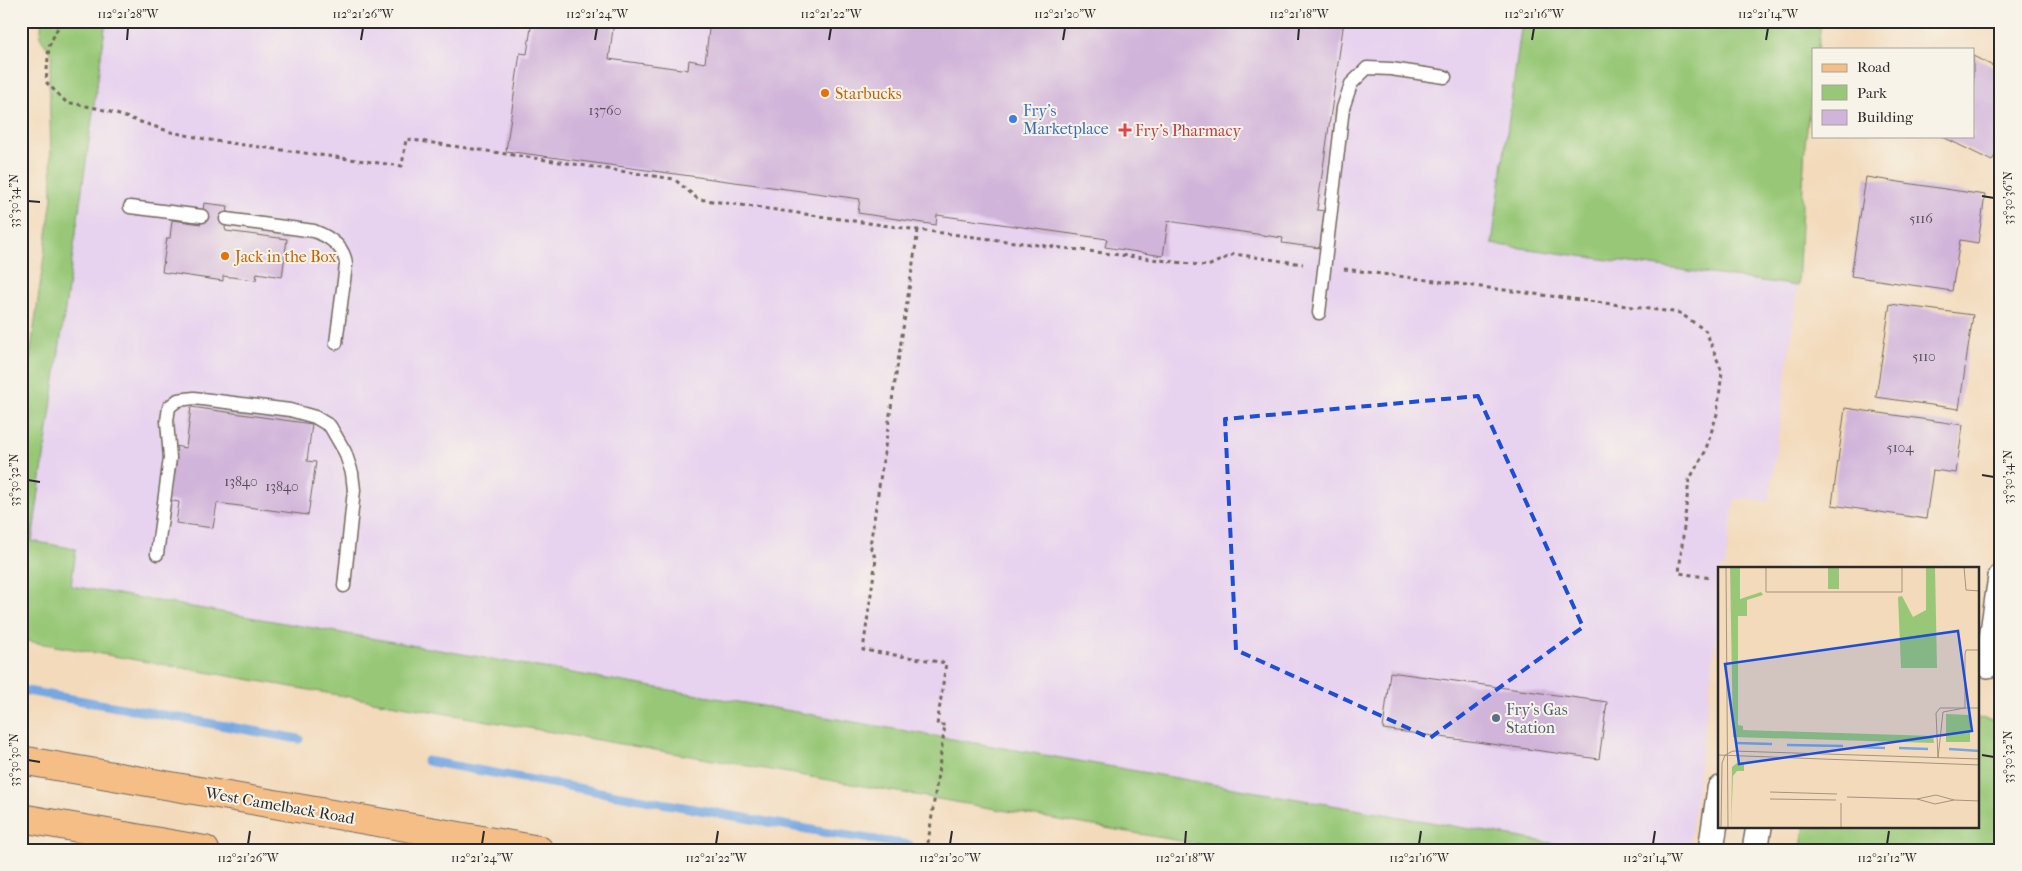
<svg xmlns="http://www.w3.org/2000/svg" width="2022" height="871" viewBox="0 0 2022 871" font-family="'IM FELL French Canon',serif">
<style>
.built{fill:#e7d2ef}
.green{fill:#98c877;stroke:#627a51}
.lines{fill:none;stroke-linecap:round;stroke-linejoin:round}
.stream{stroke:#76a7e1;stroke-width:9}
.building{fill:#d1b4da}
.service-casing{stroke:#71685d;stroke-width:15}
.minor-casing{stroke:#71685d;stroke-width:28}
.primary-casing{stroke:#71685d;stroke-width:30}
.path{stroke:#71685d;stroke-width:3;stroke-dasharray:4 4;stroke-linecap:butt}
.service{stroke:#fff;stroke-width:12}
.minor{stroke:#fff;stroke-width:25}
.primary{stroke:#f6be87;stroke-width:28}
.marked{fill:none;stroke:#1d4ed8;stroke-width:4;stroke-dasharray:10 6;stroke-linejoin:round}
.ticks{fill:none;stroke:#2b2b2b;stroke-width:2}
.food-dot{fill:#e8710a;stroke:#f7f3e8;stroke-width:2}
.shop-dot{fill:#3f7fe0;stroke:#f7f3e8;stroke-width:2}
.health-dot{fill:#e0444e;stroke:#f7f3e8;stroke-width:2}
.service-dot{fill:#5c6f8a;stroke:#f7f3e8;stroke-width:2}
.labels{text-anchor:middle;stroke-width:4;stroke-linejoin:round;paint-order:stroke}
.number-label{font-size:14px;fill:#544d57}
.food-label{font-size:16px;fill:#c56008;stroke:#f7f3e8;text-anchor:start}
.shop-label{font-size:16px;fill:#366cbe;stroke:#f7f3e8;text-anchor:start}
.health-label{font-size:16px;fill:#be3a42;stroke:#f7f3e8;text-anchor:start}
.service-label{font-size:16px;fill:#4e5e75;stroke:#f7f3e8;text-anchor:start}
.street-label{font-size:16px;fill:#2b2b2b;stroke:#f7f3e8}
.inset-river{fill:none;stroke:#76a7e1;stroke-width:2.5}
.inset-road{fill:none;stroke:#a39481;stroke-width:1}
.view{fill:#1d4ed8;fill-opacity:0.15;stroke:#1d4ed8;stroke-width:2.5}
.inset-edge{fill:none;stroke:#2b2b2b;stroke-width:2.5}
.neatline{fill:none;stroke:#2b2b2b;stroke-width:2}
.ticks-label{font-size:12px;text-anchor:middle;fill:#2b2b2b}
</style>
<rect width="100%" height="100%" fill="#f7f3e8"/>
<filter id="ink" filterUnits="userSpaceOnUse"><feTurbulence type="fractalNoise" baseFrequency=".02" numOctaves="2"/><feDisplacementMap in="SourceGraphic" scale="10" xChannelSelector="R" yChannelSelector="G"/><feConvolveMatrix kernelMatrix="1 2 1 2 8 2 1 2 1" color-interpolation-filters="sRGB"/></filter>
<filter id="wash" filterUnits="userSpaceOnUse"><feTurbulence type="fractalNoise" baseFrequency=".0096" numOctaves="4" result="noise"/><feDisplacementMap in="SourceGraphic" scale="20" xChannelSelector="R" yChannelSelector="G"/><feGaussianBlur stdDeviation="1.12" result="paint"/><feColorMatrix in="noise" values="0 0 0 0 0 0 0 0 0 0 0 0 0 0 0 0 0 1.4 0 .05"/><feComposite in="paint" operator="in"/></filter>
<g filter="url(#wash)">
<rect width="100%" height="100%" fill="#f3dabb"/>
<path class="built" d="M 106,21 L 1522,21 L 1492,244 L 1798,286 L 1769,502 L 1735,498 L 1725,568 L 1720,568 L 1719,615 L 1689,850 L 1591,850 L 70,586 L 76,549 L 32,541 Z"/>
<g class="green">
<path d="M 42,21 L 106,21 L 32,541 L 76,549 L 71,586 L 1591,850 L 1232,850 L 21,640 L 21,423 L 52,198 L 49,77 L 52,55 L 40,37 Z"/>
<path d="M 1522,21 L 1821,21 L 1818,49 L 1813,49 L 1813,80 L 1805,144 L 1798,286 L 1492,244 Z"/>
<path d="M 1978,718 L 2001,721 L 2001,850 L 1801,850 L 1804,827 L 1978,827 Z"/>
</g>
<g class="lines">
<g class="stream">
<path d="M 21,690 L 299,739"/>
<path d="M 427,761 L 823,832 L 909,845"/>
</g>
</g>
<g id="blocks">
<g class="building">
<path d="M 532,21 L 614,21 L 609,59 L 688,70 L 689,60 L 705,63 L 710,21 L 1344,21 L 1317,210 L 1325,211 L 1320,248 L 1282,243 L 1283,238 L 1168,221 L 1163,256 L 1105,247 L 1107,239 L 937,215 L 936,225 L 858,213 L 860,199 L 506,151 L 520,53 L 527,54 Z"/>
<path d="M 1973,56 L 2001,70 L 2001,143 L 1992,161 L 1941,136 L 1973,136 Z"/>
<path d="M 1866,177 L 1985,195 L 1978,243 L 1960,240 L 1952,291 L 1851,276 Z"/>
<path d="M 204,203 L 228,206 L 225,228 L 226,231 L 287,239 L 282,277 L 257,273 L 256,280 L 223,276 L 223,281 L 162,272 L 167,238 L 170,238 L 172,220 L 201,224 Z"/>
<path d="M 1890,304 L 1973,315 L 1959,409 L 1876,397 Z"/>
<path d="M 191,407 L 312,424 L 307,461 L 316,462 L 308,515 L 217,503 L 213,528 L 176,523 L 179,502 L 167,500 L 174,446 L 186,448 Z"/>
<path d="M 1845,408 L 1963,425 L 1956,473 L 1933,470 L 1926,519 L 1832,505 Z"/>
<path d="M 1390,672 L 1607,702 L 1599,759 L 1383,729 Z"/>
</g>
</g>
</g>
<g filter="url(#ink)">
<use href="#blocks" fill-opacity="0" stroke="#71685d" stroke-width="1"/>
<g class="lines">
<defs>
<g id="service">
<path d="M 130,207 L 202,216"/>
<path d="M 226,219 L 314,231 C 330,237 345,247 346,265 L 336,343"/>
<path d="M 1319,313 L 1343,108 L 1351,84 L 1367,68 L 1391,69 L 1445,77"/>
<path d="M 157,554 L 170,458 L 167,421 L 169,407 L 178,400 L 194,398 L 290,410 L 315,417 L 330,426 L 345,452 L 352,473 L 354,490 L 344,586"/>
</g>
<g id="minor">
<path d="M 1988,665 L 2001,577"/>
<path d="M 1711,850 L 1720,789"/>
<path d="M 1755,850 L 1759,827"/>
</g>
<g id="primary">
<path d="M 21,760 L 539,850"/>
<path d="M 21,818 L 205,850"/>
</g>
</defs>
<use href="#service" class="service-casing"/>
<use href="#minor" class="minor-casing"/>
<use href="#primary" class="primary-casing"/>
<g class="path">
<path d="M 61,21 L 49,46 L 46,82 L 66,102 L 101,109 L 171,132 L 215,141 L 402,166 L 406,139 L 674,179 L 698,199 L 918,230 L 1208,266 L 1234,254 L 1303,264"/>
<path d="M 918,230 L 870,546 L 876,559 L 863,650 L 946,663 L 937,725 L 945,725 L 927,850"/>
<path d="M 1344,269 L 1680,313 L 1706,331 L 1722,372 L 1717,414 L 1705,452 L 1689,480 L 1679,573 L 1711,578"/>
</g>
<use href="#service" class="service"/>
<use href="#minor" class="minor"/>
<use href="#primary" class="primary"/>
</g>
</g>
<path class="marked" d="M 1478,396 L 1583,627 L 1430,738 L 1236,650 L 1225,419 Z"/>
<path class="ticks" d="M 127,40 L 128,28M 361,40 L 363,28M 595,40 L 597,28M 829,40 L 831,28M 1063,40 L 1065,28M 1298,40 L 1299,28M 1532,40 L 1534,28M 1766,40 L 1768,28M 1982,196 L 1994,198M 28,201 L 40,202M 1982,475 L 1994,477M 28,480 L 40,482M 1982,755 L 1994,757M 28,760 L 40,762M 248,844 L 250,831M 482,844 L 484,831M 716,844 L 718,831M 950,844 L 952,831M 1185,844 L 1186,831M 1419,844 L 1421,831M 1653,844 L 1655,831M 1887,844 L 1889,831"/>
<g class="food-dot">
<circle cx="825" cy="93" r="5"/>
<circle cx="225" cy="256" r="5"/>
</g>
<circle class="shop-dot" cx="1013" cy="119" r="5"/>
<path class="health-dot" d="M1122.5 122.5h5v5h5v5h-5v5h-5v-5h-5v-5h5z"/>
<circle class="service-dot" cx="1496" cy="718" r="5"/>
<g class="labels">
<g class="number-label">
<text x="605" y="115">13760</text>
<text x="1921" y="223">5116</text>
<text x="1924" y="361">5110</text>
<text x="1900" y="452">5104</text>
<text x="241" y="486">13840</text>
<text x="282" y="491">13840</text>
</g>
<g class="food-label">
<text x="835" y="99">Starbucks</text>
<text x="235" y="262">Jack in the Box</text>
</g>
<g class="shop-label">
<text x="1023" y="116">Fry's<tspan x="1023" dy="18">Marketplace</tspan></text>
</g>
<g class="health-label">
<text x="1135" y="136">Fry's Pharmacy</text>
</g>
<g class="service-label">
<text x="1506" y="715">Fry's Gas<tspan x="1506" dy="18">Station</tspan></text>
</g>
<g class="street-label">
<text transform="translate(280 805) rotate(10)" y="6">West Camelback Road</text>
</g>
</g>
<g transform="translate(1718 567)">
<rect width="261" height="261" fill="#f3dabb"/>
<path d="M 12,0 L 22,0 L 22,32 L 43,25 L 45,28 L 29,33 L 29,49 L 20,49 L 20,158 L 25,159 L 25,163 L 215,169 L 216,176 L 15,170 ZM 110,0 L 121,0 L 121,22 L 110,22 ZM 208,0 L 217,0 L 219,101 L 183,101 L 180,30 L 184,29 L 195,50 L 208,43 ZM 228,147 L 252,148 L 252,175 L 228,175 ZM 19,196 L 26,197 L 26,204 L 19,204 L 15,209 L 13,261 L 14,200 Z" fill="#98c877"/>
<path class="inset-river" d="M 17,176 L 54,177M 69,178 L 125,179M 140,180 L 167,181M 181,181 L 210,182M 231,182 L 262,184"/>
<path class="inset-road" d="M 8,0 L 10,261M 48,0 L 48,25 L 184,25 L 184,0M 246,0 L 248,23 L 262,24M 222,141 L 262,141M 247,141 L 247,87 L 248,83 L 262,83M 225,145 L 247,141M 0,188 L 262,198M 7,188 L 15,184 L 262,192M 220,191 L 218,146 L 222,141M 220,191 L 225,145M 52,225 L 119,227M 129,230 L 199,232 L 218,228 L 236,233 L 262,234M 52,232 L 118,233M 199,232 L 217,237 L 236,233M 3,261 L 4,196 L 7,188M 123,261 L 123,236"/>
<path class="view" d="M 240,64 L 254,164 L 21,197 L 7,97 Z"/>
<rect width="261" height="261" class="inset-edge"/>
</g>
<rect width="2022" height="871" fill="none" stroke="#f7f3e8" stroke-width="55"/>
<rect x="1812" y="48" width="162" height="90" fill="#f7f3e8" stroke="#a5a39c"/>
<rect x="1822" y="64" width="25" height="8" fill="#f6be87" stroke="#a5a39c"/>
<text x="1857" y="72" font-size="15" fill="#2b2b2b">Road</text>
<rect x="1822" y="85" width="25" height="15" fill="#98c877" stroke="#a5a39c"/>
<text x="1857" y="98" font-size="15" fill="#2b2b2b">Park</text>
<rect x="1822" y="110" width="25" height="15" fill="#d1b4da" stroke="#a5a39c"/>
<text x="1857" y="122" font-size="15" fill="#2b2b2b">Building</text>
<rect x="28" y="28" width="1966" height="816" class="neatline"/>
<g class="ticks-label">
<text x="128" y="18">112°21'28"W</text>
<text x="363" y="18">112°21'26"W</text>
<text x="597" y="18">112°21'24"W</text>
<text x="831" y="18">112°21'22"W</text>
<text x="1065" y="18">112°21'20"W</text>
<text x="1299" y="18">112°21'18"W</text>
<text x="1534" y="18">112°21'16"W</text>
<text x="1768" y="18">112°21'14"W</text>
<text transform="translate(2008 198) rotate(-90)" y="4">33°30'36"N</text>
<text transform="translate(14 201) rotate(-90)" y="4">33°30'34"N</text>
<text transform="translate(2008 477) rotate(-90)" y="4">33°30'34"N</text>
<text transform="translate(14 480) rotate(-90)" y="4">33°30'32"N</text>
<text transform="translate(2008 757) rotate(-90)" y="4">33°30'32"N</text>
<text transform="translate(14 760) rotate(-90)" y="4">33°30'30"N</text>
<text x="248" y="862">112°21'26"W</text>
<text x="482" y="862">112°21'24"W</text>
<text x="716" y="862">112°21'22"W</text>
<text x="950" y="862">112°21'20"W</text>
<text x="1185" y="862">112°21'18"W</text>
<text x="1419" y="862">112°21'16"W</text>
<text x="1653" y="862">112°21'14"W</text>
<text x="1887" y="862">112°21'12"W</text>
</g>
</svg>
